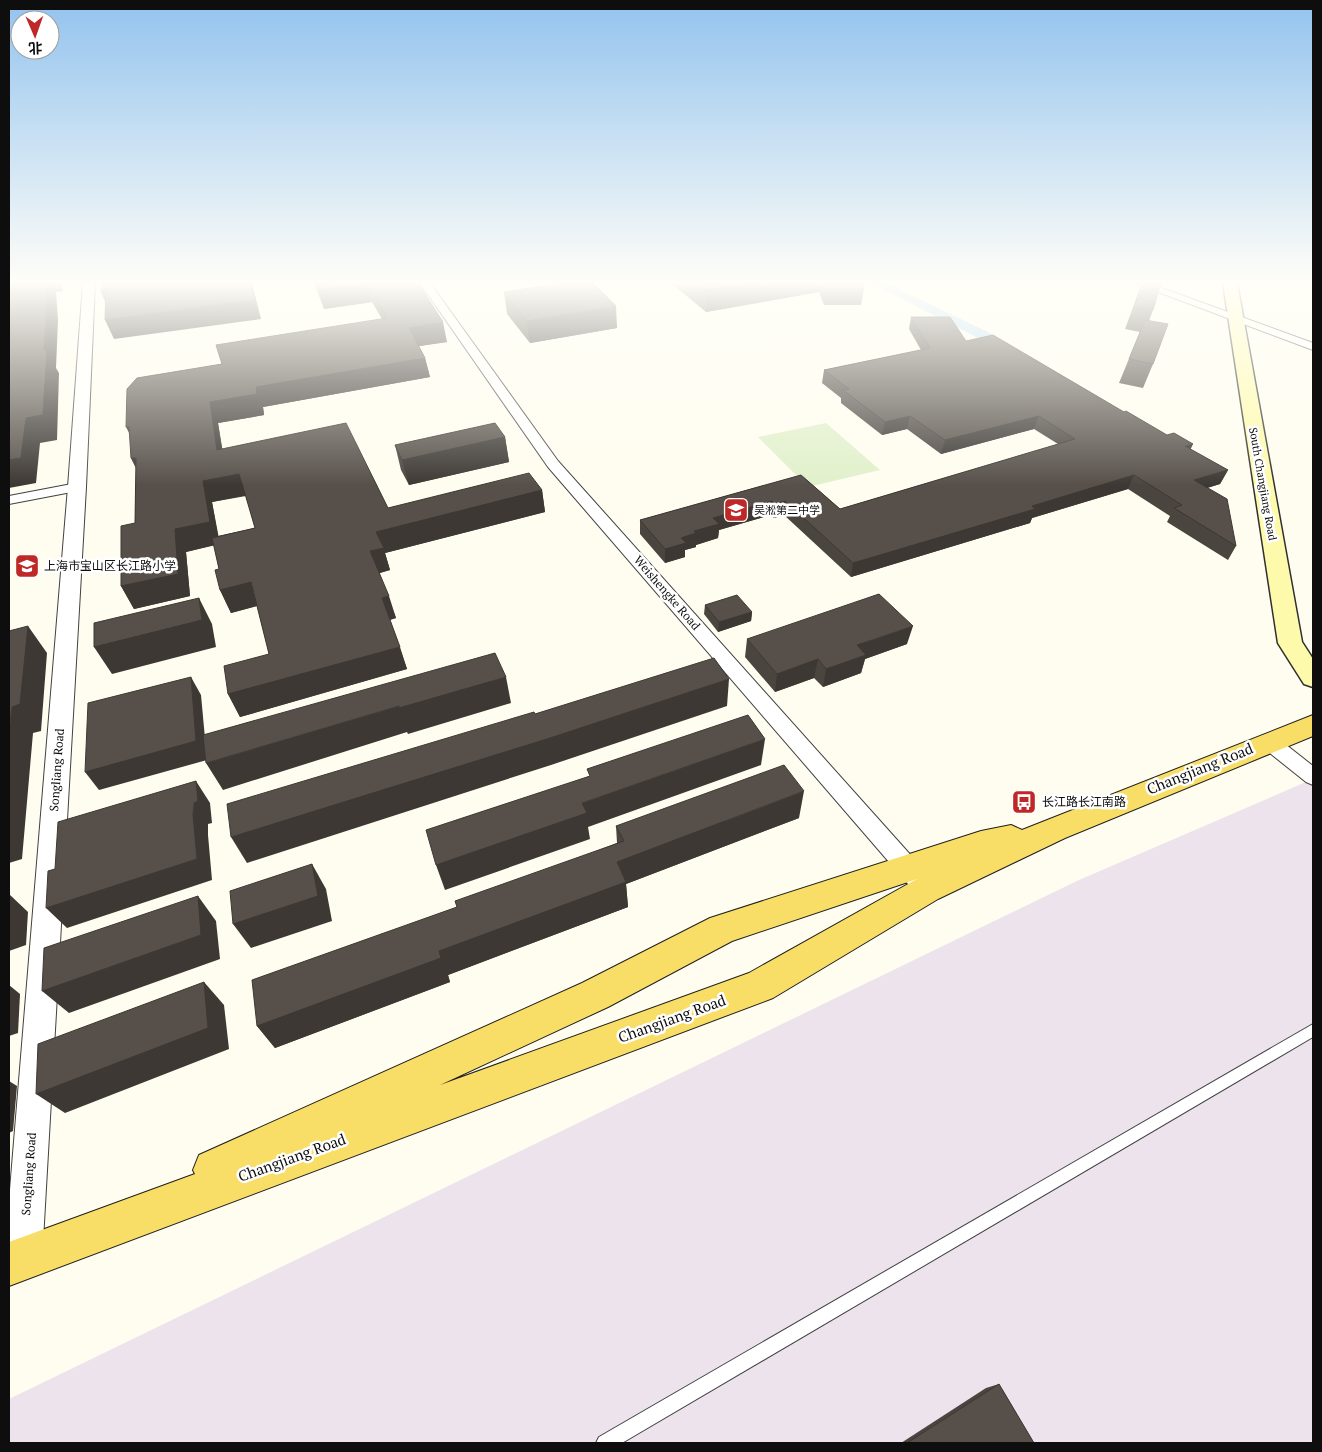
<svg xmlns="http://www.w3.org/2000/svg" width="1322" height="1452" viewBox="0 0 1322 1452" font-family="'PT Serif','Noto Sans SC',serif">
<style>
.industrial{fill:#ece3ed}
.pitch{fill:#e1f0cb}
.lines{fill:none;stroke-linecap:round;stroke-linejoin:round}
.canal{fill:#b4daf6;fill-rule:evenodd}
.service-casing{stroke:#414141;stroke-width:2}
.minor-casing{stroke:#414141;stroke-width:2}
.tertiary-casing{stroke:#414141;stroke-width:2}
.secondary-casing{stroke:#303030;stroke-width:3}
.primary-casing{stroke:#1f1f1f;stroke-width:2}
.service{fill:#fff;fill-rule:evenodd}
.minor{fill:#fff;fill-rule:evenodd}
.tertiary{fill:#fff;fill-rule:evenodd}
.secondary{fill:#fefaab;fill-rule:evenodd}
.primary{fill:#f8dd67;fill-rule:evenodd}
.wall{fill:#4b4540;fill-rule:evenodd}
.shaded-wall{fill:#3d3834}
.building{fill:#57504a;stroke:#3d3834}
.labels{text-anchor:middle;stroke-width:5;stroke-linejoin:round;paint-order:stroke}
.far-street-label{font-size:11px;fill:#0e0e0e;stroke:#fff}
.far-poi-label{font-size:11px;fill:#0e0e0e;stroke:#fff;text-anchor:start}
.poi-label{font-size:12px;fill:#0e0e0e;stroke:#fff;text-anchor:start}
.street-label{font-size:12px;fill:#0e0e0e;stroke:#fff}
.near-street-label{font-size:15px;fill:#0e0e0e;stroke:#fff}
</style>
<rect width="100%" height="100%" fill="#fffdef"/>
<path class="industrial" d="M 1313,779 L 1313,1443 L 9,1443 L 9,1399 L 1079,880 Z"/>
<path class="pitch" d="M 826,423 L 880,470 L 808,487 L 758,437 Z"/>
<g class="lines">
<path class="canal" d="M 871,283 L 886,283 L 992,334 L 993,337 L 992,340 L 982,340 Z"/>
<defs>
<path id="service" d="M 1313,1024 L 1313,1037 L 622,1443 L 596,1443 L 599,1437 Z"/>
<g id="minor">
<path d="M 420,283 L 430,283 L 558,461 L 924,870 L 927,877 L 924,884 L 916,886 L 908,884 L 548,467 Z"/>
<path d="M 1134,283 L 1148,283 L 1313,343 L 1313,350 Z"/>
<path d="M 77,483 L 82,484 L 84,487 L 82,490 L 9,504 L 9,496 Z"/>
<path d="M 1268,734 L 1275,736 L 1313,766 L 1313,785 L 1306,782 L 1261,746 L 1258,741 L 1261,736 Z"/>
</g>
<path id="tertiary" d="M 83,283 L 95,283 L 86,487 L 42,1258 L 36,1271 L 23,1277 L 9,1269 L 9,1202 L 68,487 Z"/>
<path id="secondary" d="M 1223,283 L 1237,283 L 1302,642 L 1313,659 L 1313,687 L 1304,684 L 1278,643 Z"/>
<path id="primary" d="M 1313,715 L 1313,736 L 1065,838 L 938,899 L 773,998 L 9,1286 L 9,1242 L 195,1174 L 193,1170 L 199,1155 L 582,983 L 710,918 L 981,831 L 1011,825 L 1022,830 ZM 917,879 L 749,973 L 440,1085 L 608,1007 L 732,941 Z"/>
</defs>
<use href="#service" class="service-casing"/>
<use href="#minor" class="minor-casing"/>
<use href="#tertiary" class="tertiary-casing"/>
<use href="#secondary" class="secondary-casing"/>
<use href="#primary" class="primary-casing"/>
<use href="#service" class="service"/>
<use href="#minor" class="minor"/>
<use href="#tertiary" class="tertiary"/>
<use href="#secondary" class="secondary"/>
<use href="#primary" class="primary"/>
</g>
<g class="wall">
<path d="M 314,283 L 418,283 L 447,342 L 419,346 L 425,358 L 430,377 L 263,407 L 264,415 L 218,423 L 222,449 L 388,508 L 542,490 L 545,512 L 385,553 L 390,570 L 379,573 L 396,618 L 390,620 L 407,669 L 240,717 L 228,694 L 269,654 L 257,606 L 231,613 L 220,590 L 219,569 L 214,545 L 186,552 L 190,596 L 134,609 L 121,586 L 135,523 L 136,468 L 131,458 L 222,364 L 382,319 L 372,302 L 324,309 ZM 246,496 L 255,528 L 218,536 L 212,502 Z"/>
<path d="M 671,283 L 865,283 L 861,305 L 824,305 L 819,292 L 706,312 Z"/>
<path d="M 1142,283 L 1161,283 L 1153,310 L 1149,321 L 1153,364 L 1143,388 L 1119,383 L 1140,332 L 1125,329 Z"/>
<path d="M 504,292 L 617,328 L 530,343 L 507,314 Z"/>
<path d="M 911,317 L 966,341 L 1124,412 L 1228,470 L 1220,484 L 1207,488 L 1236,546 L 1228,560 L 1167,522 L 1170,516 L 1128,489 L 1032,518 L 1030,523 L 851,577 L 784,515 L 774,518 L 771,515 L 719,530 L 718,538 L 696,545 L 696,547 L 685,550 L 685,557 L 665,563 L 640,534 L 640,520 L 801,475 L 840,509 L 1058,444 L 1034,429 L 941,454 L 907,429 L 882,435 L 841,403 L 841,398 L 822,383 L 824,370 L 921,350 L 909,329 Z"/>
<path d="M 505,437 L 509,462 L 409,485 L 401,470 L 395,445 Z"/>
<path d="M 705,605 L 752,612 L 751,621 L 718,632 L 704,614 Z"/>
<path d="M 747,639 L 907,644 L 865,659 L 861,673 L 823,687 L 814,678 L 775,692 L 745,657 Z"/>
<path d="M 799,818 L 626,884 L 628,907 L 448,975 L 450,982 L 275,1048 L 257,1026 L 457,907 L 617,843 L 616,826 Z"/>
<path d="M 999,1384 L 1034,1443 L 901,1443 L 986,1388 Z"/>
</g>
<g class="shaded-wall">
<path d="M 46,283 L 62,283 L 63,291 L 56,292 L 58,320 L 56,368 L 59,373 L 57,440 L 40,443 L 36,483 L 9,488 L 9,460 L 26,418 L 44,350 Z"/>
<path d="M 250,283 L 252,283 L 261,319 L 114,339 L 105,320 Z"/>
<path d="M 368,283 L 372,302 L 324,309 L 319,290 Z"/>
<path d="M 750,283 L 820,283 L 819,292 L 706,312 L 706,290 Z"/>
<path d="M 101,292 L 106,292 L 109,311 Z"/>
<path d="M 616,306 L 617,328 L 530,343 L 527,321 Z"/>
<path d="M 443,322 L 447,342 L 413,347 L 409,328 Z"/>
<path d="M 425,358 L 430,377 L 263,407 L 264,415 L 218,423 L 226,471 L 217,450 L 210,402 L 256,387 Z"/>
<path d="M 910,416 L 907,429 L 882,435 L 885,422 Z"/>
<path d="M 1039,416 L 1034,429 L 941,454 L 945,440 Z"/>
<path d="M 126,427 L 129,427 L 137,448 Z"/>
<path d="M 505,437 L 509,462 L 409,485 L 402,460 Z"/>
<path d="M 1193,444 L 1187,457 L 1185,446 Z"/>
<path d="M 131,458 L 136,458 L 142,480 Z"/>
<path d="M 1228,470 L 1220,484 L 1187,494 L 1194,480 Z"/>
<path d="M 239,474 L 247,495 L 212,502 L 220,544 L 186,552 L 190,596 L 134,609 L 121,586 L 175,529 L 203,481 Z"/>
<path d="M 1134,475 L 1128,489 L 1032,518 L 1030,523 L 851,577 L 853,563 L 1032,506 Z"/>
<path d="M 542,490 L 545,512 L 385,553 L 390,570 L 377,574 L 370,551 L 376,532 Z"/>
<path d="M 772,501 L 771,515 L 719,530 L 718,538 L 696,545 L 696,547 L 685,550 L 685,557 L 665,563 L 665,549 L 681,538 L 694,531 L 713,518 Z"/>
<path d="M 785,501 L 784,515 L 774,518 L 775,504 Z"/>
<path d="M 251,582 L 261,605 L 231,613 L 220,590 Z"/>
<path d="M 389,596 L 396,618 L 389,620 L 382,598 Z"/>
<path d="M 199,598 L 212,624 L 216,647 L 112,674 L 94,647 Z"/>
<path d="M 752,612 L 751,621 L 718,632 L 719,622 Z"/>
<path d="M 28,626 L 47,653 L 41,731 L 33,733 L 22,859 L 9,863 L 9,731 L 12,707 Z"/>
<path d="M 913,626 L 907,644 L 865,659 L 861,673 L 823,687 L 826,669 L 857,645 Z"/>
<path d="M 400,647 L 407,669 L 240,717 L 228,694 Z"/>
<path d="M 818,659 L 814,678 L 775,692 L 777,674 Z"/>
<path d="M 191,677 L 201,695 L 207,760 L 99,790 L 85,772 Z"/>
<path d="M 506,677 L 511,703 L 408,734 L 407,732 L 223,790 L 206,763 L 399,706 Z"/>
<path d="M 729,679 L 727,706 L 551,765 L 247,863 L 231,837 Z"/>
<path d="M 765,739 L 761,765 L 588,827 L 590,839 L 445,890 L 436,865 L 582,803 Z"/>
<path d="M 196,781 L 210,803 L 212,823 L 208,824 L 208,835 L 212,880 L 67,928 L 46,908 L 193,814 Z"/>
<path d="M 804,791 L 799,818 L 626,884 L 628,907 L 448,975 L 450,982 L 275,1048 L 257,1026 L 439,951 L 617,862 Z"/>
<path d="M 312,864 L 326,889 L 332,921 L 251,948 L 233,924 Z"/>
<path d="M 9,894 L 28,912 L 26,945 L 9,951 Z"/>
<path d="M 198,896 L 216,921 L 220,959 L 69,1013 L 42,991 Z"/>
<path d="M 204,982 L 224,1005 L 229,1049 L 65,1113 L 36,1094 Z"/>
<path d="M 9,985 L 20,994 L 18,1033 L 9,1036 Z"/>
<path d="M 9,1081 L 17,1086 L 13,1131 L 9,1133 Z"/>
</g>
<g class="building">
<path d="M 9,283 L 46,283 L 47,298 L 44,350 L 47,350 L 43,415 L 26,418 L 21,458 L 9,460 Z"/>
<path d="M 102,283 L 250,283 L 255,300 L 105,320 L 106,292 L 101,292 Z"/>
<path d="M 316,283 L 418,283 L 443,322 L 409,328 L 425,358 L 256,387 L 257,394 L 210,402 L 217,450 L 346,423 L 388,508 L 529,473 L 542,490 L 376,532 L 384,548 L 370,551 L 389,596 L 382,598 L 400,647 L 228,694 L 224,666 L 269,654 L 251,582 L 220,590 L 215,570 L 219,569 L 212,538 L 255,528 L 243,487 L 239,474 L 203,481 L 210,522 L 175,529 L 178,574 L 121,586 L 121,526 L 135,523 L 136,458 L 131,458 L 129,427 L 126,427 L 127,389 L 137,378 L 222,364 L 216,345 L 387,318 L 368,283 L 319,290 Z"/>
<path d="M 563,283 L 593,283 L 616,306 L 527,321 L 504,292 Z"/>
<path d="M 697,283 L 750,283 L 706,290 Z"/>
<path d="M 827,283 L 865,283 L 827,284 Z"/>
<path d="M 1142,283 L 1161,283 L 1153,310 L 1134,307 Z"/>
<path d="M 911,317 L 950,317 L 966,341 L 993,335 L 1124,412 L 1126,411 L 1167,435 L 1174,433 L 1193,444 L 1185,446 L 1228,470 L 1194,480 L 1227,499 L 1236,546 L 1174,508 L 1182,505 L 1134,475 L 1032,506 L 1035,509 L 853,563 L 785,501 L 775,504 L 772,501 L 713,518 L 719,524 L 694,531 L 696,533 L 681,538 L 686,543 L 665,549 L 640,520 L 801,475 L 840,509 L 1075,439 L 1039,416 L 945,440 L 910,416 L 885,422 L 843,390 L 849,389 L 824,370 L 930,348 Z"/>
<path d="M 1145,320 L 1168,324 L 1153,364 L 1129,359 Z"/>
<path d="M 495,423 L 505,437 L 402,460 L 395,445 Z"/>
<path d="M 879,594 L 913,626 L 857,645 L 866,655 L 826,669 L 818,659 L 777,674 L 747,639 Z"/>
<path d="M 737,595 L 752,612 L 719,622 L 705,605 Z"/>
<path d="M 199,598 L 202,620 L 94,647 L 94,623 Z"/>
<path d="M 28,626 L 20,704 L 12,707 L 9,731 L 9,631 Z"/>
<path d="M 495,653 L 506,677 L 399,708 L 399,706 L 206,763 L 203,735 Z"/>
<path d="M 714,658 L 729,679 L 547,739 L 231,837 L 227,804 L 534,712 L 535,714 Z"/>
<path d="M 191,677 L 196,741 L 85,772 L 88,703 Z"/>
<path d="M 748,715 L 765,739 L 582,803 L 587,813 L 436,865 L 426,830 L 590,776 L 587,769 Z"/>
<path d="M 784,765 L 804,791 L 617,862 L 626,882 L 439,951 L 441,958 L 257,1026 L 252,980 L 457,907 L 455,901 L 624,841 L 616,826 Z"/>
<path d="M 196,781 L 198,801 L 194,803 L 193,814 L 197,859 L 46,908 L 48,871 L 55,869 L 58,822 Z"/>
<path d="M 312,864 L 318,896 L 233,924 L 230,891 Z"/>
<path d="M 198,896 L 201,935 L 42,991 L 44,948 Z"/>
<path d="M 204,982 L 208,1028 L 36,1094 L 38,1044 Z"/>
<path d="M 999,1384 L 1034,1443 L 907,1443 Z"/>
</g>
<linearGradient id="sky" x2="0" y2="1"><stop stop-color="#93c3ee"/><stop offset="0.58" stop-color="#fffef8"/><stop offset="1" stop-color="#fffef8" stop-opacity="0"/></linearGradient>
<rect width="1322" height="486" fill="url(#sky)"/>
<defs>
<symbol id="school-square" viewBox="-11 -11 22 22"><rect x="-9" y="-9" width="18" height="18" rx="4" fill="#be2826" stroke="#fff"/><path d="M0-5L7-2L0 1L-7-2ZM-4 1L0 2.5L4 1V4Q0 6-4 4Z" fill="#fff"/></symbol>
<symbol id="bus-square" viewBox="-11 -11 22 22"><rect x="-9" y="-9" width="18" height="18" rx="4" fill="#be2826" stroke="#fff"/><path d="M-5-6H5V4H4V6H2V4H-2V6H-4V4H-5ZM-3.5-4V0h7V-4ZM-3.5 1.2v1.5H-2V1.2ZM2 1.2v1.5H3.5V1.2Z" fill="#fff"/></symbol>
</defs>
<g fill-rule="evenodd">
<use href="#school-square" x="722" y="496" width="28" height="28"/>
<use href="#school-square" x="13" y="552" width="28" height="28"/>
<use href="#bus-square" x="1010" y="788" width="28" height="28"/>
</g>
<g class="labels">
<g class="far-street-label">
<text transform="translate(1263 484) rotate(80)" y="4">South Changjiang Road</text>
</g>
<g class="far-poi-label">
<text x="754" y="514">吴淞第二中学</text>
</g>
<g class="poi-label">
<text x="44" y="570">上海市宝山区长江路小学</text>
<text x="1042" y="806">长江路长江南路</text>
</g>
<g class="street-label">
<text transform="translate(667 593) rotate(49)" y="4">Weishengke Road</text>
<text transform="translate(57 770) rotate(-86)" y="4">Songliang Road</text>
<text transform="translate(29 1174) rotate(-86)" y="4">Songliang Road</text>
</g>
<g class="near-street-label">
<text transform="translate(1200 769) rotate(-22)" y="5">Changjiang Road</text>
<text transform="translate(672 1019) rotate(-20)" y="5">Changjiang Road</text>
<text transform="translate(292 1158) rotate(-20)" y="5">Changjiang Road</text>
</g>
</g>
<rect width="1322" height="1452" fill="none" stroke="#0e0e0e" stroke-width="20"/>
<g transform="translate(35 35) rotate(178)"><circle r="24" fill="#ffffff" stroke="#9f9f9f"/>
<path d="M0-4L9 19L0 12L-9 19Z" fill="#be2826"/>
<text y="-8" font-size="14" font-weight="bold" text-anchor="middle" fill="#0e0e0e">北</text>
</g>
</svg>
